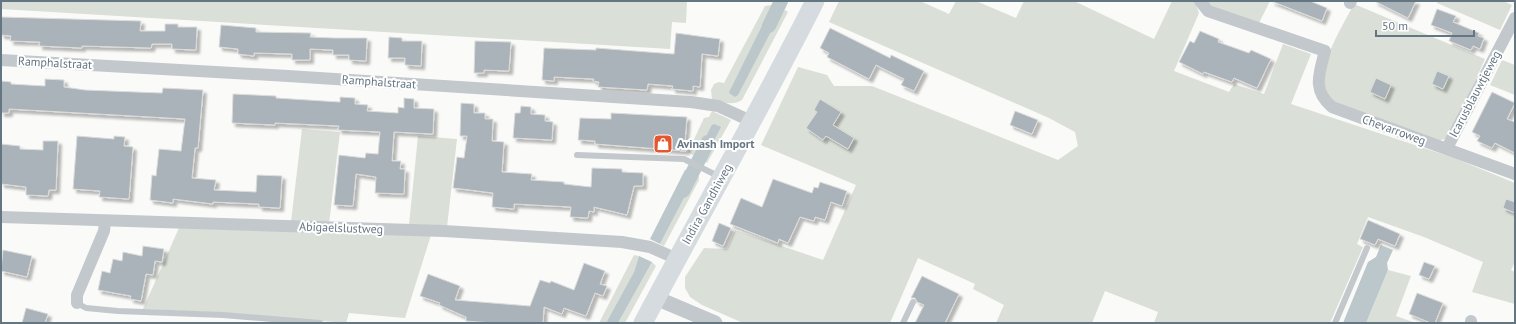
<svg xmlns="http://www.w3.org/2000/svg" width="1516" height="324" viewBox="0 0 1516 324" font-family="'PT Sans',sans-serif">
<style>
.green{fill:#dadfd7}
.water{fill:#bbc7cb}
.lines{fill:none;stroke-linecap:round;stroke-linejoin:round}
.canal{stroke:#bbc7cb;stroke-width:14}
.building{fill:#aab3b9;stroke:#dcdcda;filter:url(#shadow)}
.service{stroke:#c3c8cc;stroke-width:6}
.minor{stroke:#c3c8cc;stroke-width:12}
.tertiary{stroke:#c3c8cc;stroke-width:15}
.primary{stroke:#d6dbdf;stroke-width:19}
.labels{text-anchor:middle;stroke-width:4;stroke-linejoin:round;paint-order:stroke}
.street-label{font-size:12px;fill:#657683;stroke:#fff}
.poi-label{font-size:12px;font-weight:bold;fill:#657683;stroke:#fff;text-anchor:start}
</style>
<defs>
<filter id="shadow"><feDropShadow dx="3.5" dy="3.5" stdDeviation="1" flood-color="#0004"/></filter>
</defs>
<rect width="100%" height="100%" fill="#fafaf8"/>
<g class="green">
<path d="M 1,1 L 687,1 L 686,23 L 672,22 L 670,49 L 1,9 Z"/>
<path d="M 839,1 L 920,1 L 949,14 L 956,1 L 976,1 L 1016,18 L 1024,1 L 1074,1 L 1154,39 L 1172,1 L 1195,1 L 1199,13 L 1174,71 L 1229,92 L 1234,84 L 1264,94 L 1283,44 L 1311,54 L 1291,104 L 1454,158 L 1515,183 L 1515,262 L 1511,270 L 1515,272 L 1515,304 L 1472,292 L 1483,262 L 1424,237 L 1368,217 L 1357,244 L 1363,247 L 1330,323 L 1154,323 L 1158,312 L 1105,291 L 1092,323 L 996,323 L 1004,305 L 973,289 L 975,284 L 918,258 L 890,323 L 743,323 L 702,305 L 690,297 L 685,288 L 685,277 L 704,248 L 727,249 L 735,230 L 823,260 L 856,185 L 761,145 L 798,67 L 827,75 L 834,86 L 872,86 L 1058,160 L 1078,146 L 1075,132 L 1049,118 L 829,22 Z"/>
<path d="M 1206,1 L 1270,1 L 1259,23 L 1209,6 Z"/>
<path d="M 1437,1 L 1503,1 L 1512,5 L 1500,30 L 1437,3 Z"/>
<path d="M 1354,4 L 1485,59 L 1452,132 L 1445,139 L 1436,141 L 1333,102 C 1328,96 1322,89 1323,80 C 1325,53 1342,27 1354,4 Z"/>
<path d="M 771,5 L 774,7 L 770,9 L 730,90 L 781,11 L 785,10 L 788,12 L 742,100 C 732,106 722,102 712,100 L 711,90 L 714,84 L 719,82 L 724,83 L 765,6 Z"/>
<path d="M 1502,60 L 1515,65 L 1515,95 L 1490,85 Z"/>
<path d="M 712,111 L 731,120 L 707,163 L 703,161 L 720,127 L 711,126 L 696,157 L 688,152 L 704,118 L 709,117 Z"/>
<path d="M 302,129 L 340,132 L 329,224 L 291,222 Z"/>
<path d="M 418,136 L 457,139 L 447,227 L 409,225 Z"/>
<path d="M 696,175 L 699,176 L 699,180 L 664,246 L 660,244 Z"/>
<path d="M 179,228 L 431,235 L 405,318 L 349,313 L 346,323 L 229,313 L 143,309 Z"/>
<path d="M 634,255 L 639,256 L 634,272 L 606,323 L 599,323 Z"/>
<path d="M 652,262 L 656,266 L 625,323 L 618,323 Z"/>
<path d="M 1388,270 L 1411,276 L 1396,316 L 1416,323 L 1366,323 Z"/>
</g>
<g class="water">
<path d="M 774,7 L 781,11 L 780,14 L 738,95 L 735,97 L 729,93 L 730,90 L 770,9 Z"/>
<path d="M 714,124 L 721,127 L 703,161 L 696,157 L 711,126 Z"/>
<path d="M 685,170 L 696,175 L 660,244 L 650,239 Z"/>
<path d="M 1381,245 L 1393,250 L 1387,263 L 1388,270 L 1366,323 L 1343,323 L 1368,262 L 1376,257 Z"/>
<path d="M 639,256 L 652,262 L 618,323 L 606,323 L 634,272 Z"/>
</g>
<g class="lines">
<g class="canal">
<path d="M 769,26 L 781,1"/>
<path d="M 683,191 L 708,142"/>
</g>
</g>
<g class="building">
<path d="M 1271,1 L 1310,1 L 1327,8 L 1322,21 Z"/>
<path d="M 1374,1 L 1416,1 L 1408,18 Z"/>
<path d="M 1437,9 L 1456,16 L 1453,22 L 1479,33 L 1478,36 L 1484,38 L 1480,49 L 1473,46 L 1471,50 L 1449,41 L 1452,33 L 1431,25 Z"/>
<path d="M 1,17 L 141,21 L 140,31 L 165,31 L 165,24 L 178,24 L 178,27 L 197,27 L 196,50 L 172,49 L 172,44 L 152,44 L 151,48 L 82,46 L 82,48 L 39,46 L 40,42 L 10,41 L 11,36 L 1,35 Z"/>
<path d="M 221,25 L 256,28 L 256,32 L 311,33 L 310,37 L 334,38 L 367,38 L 366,61 L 349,60 L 349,55 L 333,55 L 333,50 L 310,49 L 310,60 L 292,60 L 292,54 L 254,53 L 254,56 L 238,54 L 238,49 L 219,47 Z"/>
<path d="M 830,28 L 890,58 L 891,55 L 924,71 L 914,91 L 901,85 L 904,79 L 876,65 L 869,79 L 827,57 L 829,53 L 820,48 Z"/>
<path d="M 1200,31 L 1219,39 L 1218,42 L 1249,53 L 1251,50 L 1271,59 L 1257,88 L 1234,78 L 1232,82 L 1204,72 L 1203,74 L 1179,62 L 1190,41 L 1194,43 Z"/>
<path d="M 676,33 L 720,39 L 718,56 L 702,54 L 700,87 L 693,86 L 693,91 L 672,89 L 673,86 L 648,84 L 647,90 L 598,87 L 599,82 L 593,81 L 594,79 L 554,77 L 554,81 L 542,80 L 544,48 L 596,50 L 596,48 L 674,54 Z"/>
<path d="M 389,37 L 402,38 L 402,41 L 422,41 L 421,66 L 405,65 L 405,58 L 388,58 Z"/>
<path d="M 475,41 L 511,42 L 509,71 L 484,70 L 484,73 L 474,73 Z"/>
<path d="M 1437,71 L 1449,76 L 1443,89 L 1432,84 Z"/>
<path d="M 1376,78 L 1391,85 L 1385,99 L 1370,92 Z"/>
<path d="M 45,79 L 64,80 L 64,87 L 85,90 L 162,93 L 163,88 L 203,90 L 198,148 L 195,148 L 192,178 L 216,180 L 214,190 L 256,192 L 257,175 L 282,176 L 280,208 L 259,207 L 259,204 L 213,202 L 213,204 L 173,199 L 173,203 L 150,200 L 152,175 L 156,176 L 159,149 L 181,151 L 185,119 L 9,109 L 9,113 L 1,113 L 1,81 L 11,82 L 11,84 L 45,86 Z"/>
<path d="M 1492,92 L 1515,103 L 1507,119 L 1515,122 L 1515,153 L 1495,143 L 1492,148 L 1477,141 L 1480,136 L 1472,132 Z"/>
<path d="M 233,94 L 276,96 L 276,98 L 340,102 L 340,97 L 355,98 L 355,104 L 368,105 L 367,111 L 398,113 L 398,107 L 404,108 L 404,98 L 414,99 L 414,108 L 434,109 L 433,134 L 394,132 L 392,161 L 401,161 L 400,169 L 405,169 L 404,194 L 375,193 L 376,177 L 356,174 L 353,206 L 334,205 L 339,155 L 365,158 L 366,153 L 378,154 L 380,132 L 338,130 L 339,126 L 275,123 L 275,125 L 232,123 Z"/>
<path d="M 820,99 L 841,112 L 833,125 L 854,138 L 848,149 L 826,136 L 823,140 L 806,128 L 817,112 L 814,110 Z"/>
<path d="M 461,103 L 474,104 L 474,113 L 485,113 L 485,119 L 493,119 L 492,141 L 504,142 L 502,172 L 532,174 L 531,180 L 564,182 L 564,184 L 591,187 L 592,168 L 622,169 L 622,172 L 643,173 L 643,186 L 634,186 L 627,215 L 594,207 L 594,212 L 589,211 L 588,218 L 570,217 L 571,207 L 514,204 L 514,209 L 492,207 L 493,193 L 453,188 L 457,157 L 464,158 L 467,136 L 460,136 Z"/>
<path d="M 521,106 L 531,107 L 531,114 L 545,115 L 545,121 L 553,122 L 552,140 L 513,138 L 515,113 L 520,113 Z"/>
<path d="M 1015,111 L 1038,120 L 1032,134 L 1010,125 Z"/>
<path d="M 611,113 L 687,117 L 685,141 L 688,142 L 686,151 L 595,144 L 595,141 L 578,140 L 580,118 L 611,119 Z"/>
<path d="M 77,136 L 114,139 L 114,136 L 125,137 L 124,146 L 133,147 L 129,199 L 99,197 L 100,191 L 73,189 Z"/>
<path d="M 43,141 L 58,141 L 56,190 L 49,190 L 48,196 L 26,195 L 26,187 L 1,184 L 1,144 L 20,146 L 20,149 L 43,150 Z"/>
<path d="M 773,179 L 812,193 L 814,187 L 818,188 L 820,182 L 847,191 L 842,206 L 831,202 L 825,220 L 815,217 L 814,221 L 800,217 L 788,243 L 779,239 L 778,243 L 730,224 L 741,198 L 762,207 Z"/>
<path d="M 1506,199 L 1515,202 L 1515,213 L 1503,208 Z"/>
<path d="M 1368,220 L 1400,234 L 1395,246 L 1378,239 L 1375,245 L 1360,239 Z"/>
<path d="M 719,223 L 731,228 L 723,246 L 712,241 Z"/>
<path d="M 143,246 L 164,249 L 162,262 L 155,261 L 153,275 L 146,274 L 141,301 L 130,299 L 131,296 L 98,290 L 102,271 L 110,273 L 113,259 L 122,261 L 123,252 L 142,256 Z"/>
<path d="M 3,250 L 32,256 L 27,277 L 1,271 Z"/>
<path d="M 1424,262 L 1435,266 L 1429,279 L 1419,275 Z"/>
<path d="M 584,263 L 605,271 L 600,284 L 607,286 L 603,296 L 595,293 L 586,316 L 564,308 L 562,314 L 544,307 L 543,323 L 492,323 L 466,321 L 466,317 L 439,305 L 440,303 L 420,296 L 428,274 L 460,286 L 455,300 L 530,306 L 540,280 L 550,283 L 551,281 L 574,290 Z"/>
<path d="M 922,276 L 959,294 L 945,323 L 915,323 L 924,305 L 917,302 L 915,298 L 911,298 Z"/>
<path d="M 1417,293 L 1443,303 L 1435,323 L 1431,323 L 1409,314 Z"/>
<path d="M 26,308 L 48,314 L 45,323 L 22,323 Z"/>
</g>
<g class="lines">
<g class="service">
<path d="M 577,155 L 684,159 L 720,177"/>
<path d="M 77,303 L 86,308 L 118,311 L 223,315 L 320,323"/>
<path d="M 903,323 L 913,302"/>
<path d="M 1335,323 L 1367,248"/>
</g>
<g class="minor">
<path d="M 1200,1 L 1208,11 L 1325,51 C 1319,74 1312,90 1332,107 L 1515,174"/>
<path d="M 1350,3 L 1351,1"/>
<path d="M 1,60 L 288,76 L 691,102 L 718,106 L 753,122"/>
<path d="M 1447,148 L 1515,18"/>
<path d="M 1,217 L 444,231 L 622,242 L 650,247 L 677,259"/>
<path d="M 77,303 L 77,295 L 104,231 L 105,221"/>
<path d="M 1471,323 L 1471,321"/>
</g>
<path class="tertiary" d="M 656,298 L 715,323"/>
<path class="primary" d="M 643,323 C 700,215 760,110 815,1"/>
</g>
<defs>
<symbol id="shop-square" viewBox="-11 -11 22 22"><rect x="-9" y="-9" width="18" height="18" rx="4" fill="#e4572e" stroke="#fff"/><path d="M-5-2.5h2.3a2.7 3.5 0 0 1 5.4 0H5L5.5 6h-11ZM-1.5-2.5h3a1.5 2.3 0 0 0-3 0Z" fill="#fff"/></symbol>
</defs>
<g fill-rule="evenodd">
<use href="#shop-square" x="652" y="133" width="22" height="22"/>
</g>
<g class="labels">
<g class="street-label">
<text transform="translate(55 63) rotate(3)" y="4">Ramphalstraat</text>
<text transform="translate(379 82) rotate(4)" y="4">Ramphalstraat</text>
<text transform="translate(1475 94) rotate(-62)" y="4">Icarusblauwtjeweg</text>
<text transform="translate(1394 130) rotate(20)" y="4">Chevarroweg</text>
<text transform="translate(707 204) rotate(-61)" y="4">Indira Gandhiweg</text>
<text transform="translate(341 228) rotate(2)" y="4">Abigaelslustweg</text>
</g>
<g class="poi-label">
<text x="677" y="148">Avinash Import</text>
</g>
</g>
<rect width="1516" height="324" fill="none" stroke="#657683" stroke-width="4"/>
<path d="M1376 30v6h98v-6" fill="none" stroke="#657683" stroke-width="2"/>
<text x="1382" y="30" font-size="12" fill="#657683" stroke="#ffffff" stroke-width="3" paint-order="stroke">50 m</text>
</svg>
